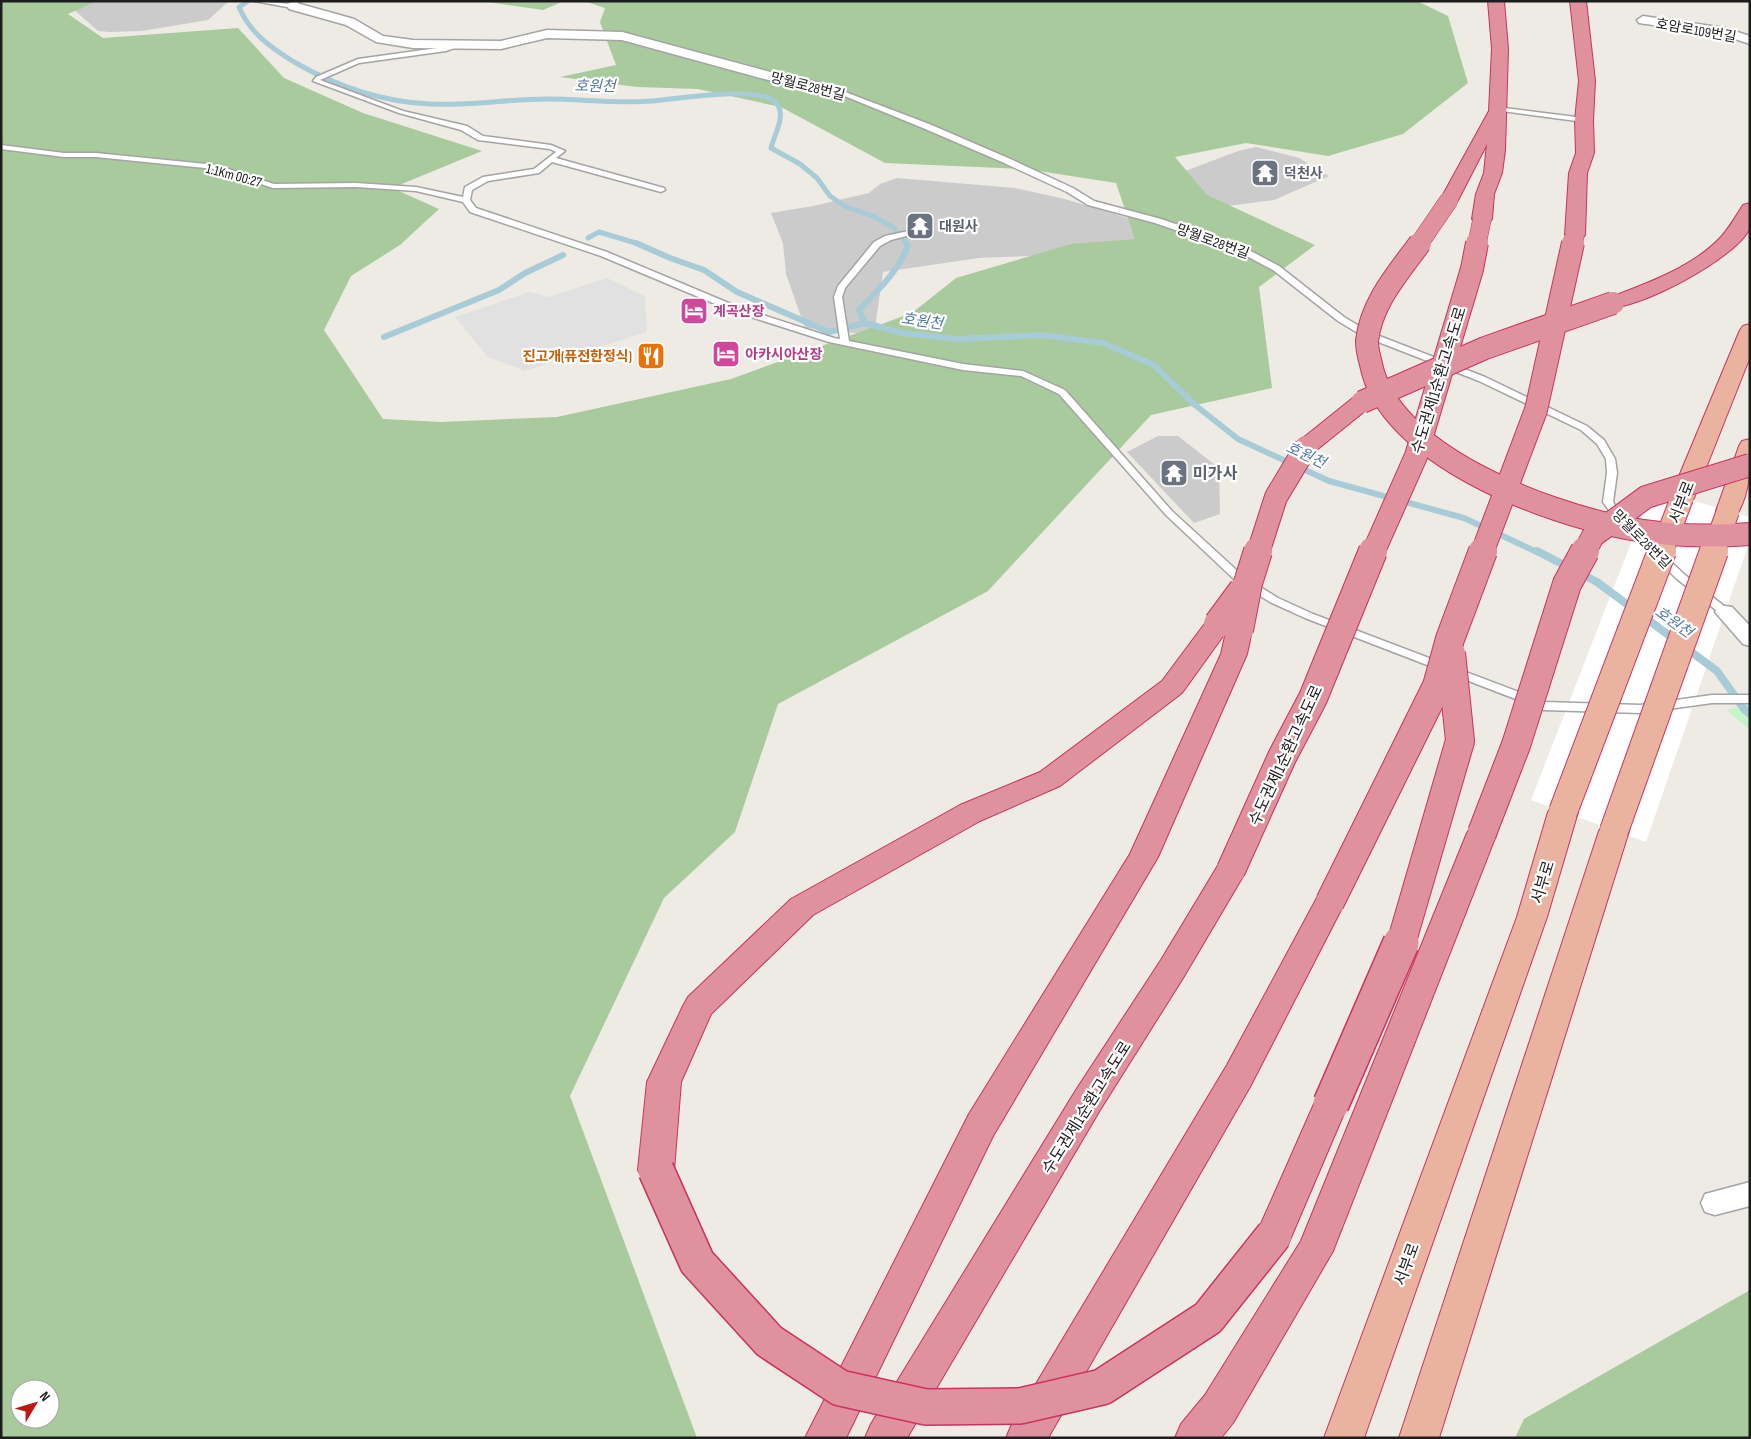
<svg xmlns="http://www.w3.org/2000/svg" width="1751" height="1439" viewBox="0 0 1751 1439" font-family="'Sofia Sans Condensed','Noto Sans KR',sans-serif">
<style>
.religious{fill:#cbcbcb}
.forest{fill:#a8ca9c;fill-rule:evenodd}
.park{fill:#c4f5ca}
.parking{fill:#e1e1e1}
.pier{fill:#fff}
.lines{fill:none;stroke-linecap:round;stroke-linejoin:round}
.stream-far2{stroke:#a8cbd8;stroke-width:5}
.stream-far1{stroke:#a8cbd8;stroke-width:6}
.stream{stroke:#a8cbd8;stroke-width:8}
.service-casing{stroke:#a4a4a4;stroke-width:3}
.minor-casing{stroke:#a4a4a4;stroke-width:3}
.trunk-casing{stroke:#cb3261;stroke-width:2}
.motorway-casing{stroke:#cb3261;stroke-width:2}
.service{fill:#fff;fill-rule:evenodd}
.minor{fill:#fff;fill-rule:evenodd}
.trunk{fill:#eab3a0;fill-rule:evenodd}
.motorway{fill:#df929d;fill-rule:evenodd}
.trunk-bridge-far1-casing{stroke:#cb3261;stroke-width:24;stroke-linecap:butt}
.trunk-bridge-casing{stroke:#cb3261;stroke-width:30;stroke-linecap:butt}
.motorway-bridge-far3-casing{stroke:#cb3261;stroke-width:19;stroke-linecap:butt}
.motorway-bridge-far2-casing{stroke:#cb3261;stroke-width:24;stroke-linecap:butt}
.motorway-bridge-far1-casing{stroke:#cb3261;stroke-width:30;stroke-linecap:butt}
.motorway-bridge-casing{stroke:#cb3261;stroke-width:38;stroke-linecap:butt}
.trunk-bridge-far1{stroke:#eab3a0;stroke-width:22}
.trunk-bridge{stroke:#eab3a0;stroke-width:28}
.motorway-bridge-far3{stroke:#df929d;stroke-width:18}
.motorway-bridge-far2{stroke:#df929d;stroke-width:22}
.motorway-bridge-far1{stroke:#df929d;stroke-width:28}
.motorway-bridge{stroke:#df929d;stroke-width:35}
.labels{text-anchor:middle;stroke-width:4.5;stroke-linejoin:round;paint-order:stroke}
.far-street-label{font-size:14px;fill:#1d1d1d;stroke:#fff}
.far-worship-label{font-size:14px;font-weight:bold;fill:#5b616d;stroke:#fff;text-anchor:start}
.far-hotel-label{font-size:14px;font-weight:bold;fill:#b23c85;stroke:#fff;text-anchor:start}
.far-food-label{font-size:14px;font-weight:bold;fill:#c56008;stroke:#fff;text-anchor:end}
.far-water-label{font-size:15px;font-style:italic;fill:#5279a5;stroke:#fff}
.street-label{font-size:16px;fill:#1d1d1d;stroke:#fff}
.worship-label{font-size:16px;font-weight:bold;fill:#5b616d;stroke:#fff;text-anchor:start}
</style>
<rect width="100%" height="100%" fill="#eeebe4"/>
<g class="religious">
<path d="M 77,1 L 229,1 L 208,20 L 142,31 L 110,32 L 98,31 L 71,7 Z"/>
<path d="M 1256,147 L 1299,158 L 1329,176 L 1274,200 L 1219,207 L 1180,173 L 1238,151 Z"/>
<path d="M 897,178 L 1015,188 L 1065,199 L 1154,226 L 1125,252 L 979,258 L 883,272 L 874,335 L 805,328 L 786,274 L 783,243 L 771,213 L 813,206 L 869,193 L 880,184 Z"/>
<path d="M 1158,436 L 1178,436 L 1219,468 L 1220,514 L 1194,523 L 1127,452 Z"/>
</g>
<g class="forest">
<path d="M 1,1 L 97,1 L 68,14 L 103,38 L 238,28 L 284,78 L 363,113 L 482,151 L 392,188 L 439,209 L 400,245 L 351,276 L 324,330 L 383,419 L 441,422 L 557,417 L 731,379 L 912,313 L 956,278 L 1071,244 L 1135,239 L 1116,183 L 1026,169 L 885,163 L 781,107 L 698,89 L 637,87 L 560,77 L 616,65 L 600,22 L 605,8 L 584,1 L 1417,1 L 1448,16 L 1468,83 L 1403,134 L 1328,156 L 1246,143 L 1175,157 L 1207,195 L 1315,245 L 1259,287 L 1272,388 L 1151,415 L 988,591 L 778,704 L 735,832 L 664,898 L 570,1096 L 697,1438 L 1,1438 ZM 20,1389 L 50,1389 L 50,1419 L 20,1419 Z"/>
<path d="M 481,1 L 564,1 L 543,10 Z"/>
<path d="M 1750,1290 L 1750,1438 L 1515,1438 L 1524,1419 Z"/>
</g>
<path class="park" d="M 1750,704 L 1750,730 L 1726,710 Z"/>
<path class="parking" d="M 607,278 L 645,296 L 647,332 L 525,371 L 488,357 L 455,317 L 529,292 L 549,297 Z"/>
<path class="pier" d="M 1652,489 L 1750,517 L 1750,540 L 1646,842 L 1531,800 Z"/>
<g class="lines">
<g class="stream-far2">
<path d="M 248,1 L 239,7 C 250,33 270,47 294,62 C 336,86 381,102 430,104 C 469,106 508,99 547,99 C 582,99 617,104 652,101 C 678,99 757,85 775,102 C 788,113 774,135 771,148 L 800,164 L 817,178 L 830,196 L 846,207 L 873,216 L 894,228 L 907,244"/>
<path d="M 588,238 L 599,232 L 639,244"/>
</g>
<g class="stream-far1">
<path d="M 636,243 L 670,258 L 704,270 L 737,292 L 829,332 L 865,323"/>
<path d="M 906,243 L 908,245 C 899,271 878,290 859,310 L 865,323 L 902,333 L 959,339 L 1041,335 L 1103,343 L 1154,365 L 1195,405 L 1238,439 L 1329,481 L 1464,518 L 1539,553"/>
<path d="M 384,337 L 499,290 L 525,273 L 563,255"/>
</g>
<path class="stream" d="M 1537,551 L 1597,582 L 1717,671 L 1744,709 L 1750,714"/>
<defs>
<g id="service">
<path d="M 254,1 L 291,4 L 294,1 L 300,1 L 293,8 Z"/>
<path d="M 458,43 L 460,44 L 460,46 L 446,51 L 359,63 L 320,80 L 403,111 L 467,126 L 483,136 L 551,145 L 565,151 L 556,158 L 664,188 L 665,190 L 661,192 L 552,162 L 539,173 L 488,181 L 472,190 L 470,200 L 476,208 L 607,252 L 738,307 L 834,338 L 840,339 L 834,297 L 838,286 L 874,242 L 885,236 L 918,229 L 918,233 L 891,240 L 880,246 L 845,288 L 842,297 L 849,341 L 963,364 L 1023,371 L 1065,390 L 1172,511 L 1244,577 L 1278,598 L 1313,614 L 1545,702 L 1640,705 L 1712,695 L 1750,695 L 1750,703 L 1712,703 L 1640,713 L 1544,710 L 1305,618 L 1270,602 L 1236,581 L 1166,515 L 1059,394 L 1021,376 L 963,370 L 829,342 L 732,311 L 601,256 L 470,212 L 463,202 L 416,191 L 356,187 L 273,188 L 215,169 L 96,157 L 64,157 L 1,149 L 1,145 L 64,153 L 96,153 L 216,165 L 274,184 L 356,183 L 416,187 L 463,197 L 465,187 L 483,177 L 534,169 L 556,152 L 550,149 L 478,140 L 461,130 L 399,113 L 313,81 L 316,77 L 358,59 L 445,47 Z"/>
<path d="M 832,87 L 929,124 L 1008,158 L 1073,188 L 1094,201 L 1161,219 L 1245,248 L 1279,266 L 1344,317 L 1369,332 L 1485,377 L 1587,426 L 1604,440 L 1615,459 L 1617,473 L 1613,502 L 1625,520 L 1623,522 L 1617,522 L 1603,502 L 1607,473 L 1606,459 L 1597,444 L 1581,430 L 1479,381 L 1363,336 L 1338,321 L 1273,270 L 1239,252 L 1155,223 L 1088,205 L 1067,192 L 1002,162 L 923,128 L 830,90 L 829,89 Z"/>
<path d="M 1497,107 L 1584,118 L 1588,120 L 1584,122 L 1495,110 L 1495,108 Z"/>
<path d="M 1632,528 L 1636,529 L 1685,575 L 1729,610 L 1730,612 L 1729,614 L 1721,614 L 1677,579 L 1628,533 L 1627,531 Z"/>
</g>
<g id="minor">
<path d="M 293,2 L 354,19 L 383,36 L 413,40 L 501,41 L 547,30 L 622,32 L 785,76 L 837,86 L 839,89 L 832,93 L 779,83 L 622,40 L 547,38 L 501,49 L 413,48 L 376,42 L 346,25 L 289,9 L 287,6 L 289,3 Z"/>
<path d="M 1643,16 L 1725,28 L 1750,36 L 1750,44 L 1723,35 L 1639,23 L 1637,20 Z"/>
<path d="M 1725,606 L 1732,607 L 1750,626 L 1750,646 L 1743,644 L 1715,612 L 1718,607 Z"/>
<path d="M 1750,1182 L 1750,1206 L 1715,1215 L 1705,1212 L 1701,1203 L 1705,1194 Z"/>
</g>
<g id="trunk">
<path d="M 1750,324 L 1750,357 L 1694,498 L 1690,503 L 1682,505 L 1674,503 L 1670,498 L 1740,330 L 1743,326 Z"/>
<path d="M 1750,439 C 1750,465 1751,493 1736,516 L 1728,518 L 1720,516 L 1716,511 L 1739,446 L 1742,441 Z"/>
<path d="M 1563,801 L 1573,804 L 1578,812 L 1547,917 L 1364,1438 L 1324,1438 L 1517,917 L 1548,812 L 1553,804 Z"/>
<path d="M 1614,820 L 1624,823 L 1629,831 L 1439,1438 L 1399,1438 L 1599,831 L 1604,823 Z"/>
</g>
<g id="motorway">
<path d="M 1488,1 L 1504,1 L 1508,49 L 1505,150 L 1502,173 L 1494,194 L 1492,219 L 1489,223 L 1482,225 L 1475,223 L 1472,219 L 1476,194 L 1484,173 L 1487,144 L 1456,204 L 1449,206 L 1442,204 L 1440,200 L 1489,111 L 1492,49 Z"/>
<path d="M 1570,1 L 1586,1 L 1595,81 L 1593,120 L 1594,153 L 1587,173 L 1585,235 L 1582,239 L 1575,241 L 1568,239 L 1565,235 L 1569,173 L 1576,153 L 1575,120 L 1579,81 Z"/>
<path d="M 1750,203 C 1750,210 1751,220 1750,227 C 1742,255 1632,314 1606,307 L 1603,303 L 1606,299 C 1645,284 1692,268 1721,237 C 1730,227 1736,216 1743,205 Z"/>
<path d="M 1362,395 L 1370,397 L 1373,402 L 1370,407 L 1314,452 L 1306,454 L 1298,452 L 1295,447 L 1298,442 L 1354,397 Z"/>
<path d="M 1218,616 L 1227,618 L 1231,624 L 1239,621 L 1248,624 L 1252,630 L 1247,654 L 1158,857 L 993,1136 L 846,1438 L 805,1438 L 969,1114 L 1130,854 L 1221,654 L 1226,632 L 1182,693 L 1060,786 L 980,821 L 813,915 L 711,1014 L 681,1082 L 674,1170 L 668,1181 L 656,1186 L 644,1181 L 638,1170 L 647,1082 L 683,1006 L 688,997 L 791,899 L 960,805 L 1040,772 L 1162,681 L 1209,618 Z"/>
<path d="M 1482,822 L 1492,825 L 1497,833 L 1333,1251 L 1233,1423 L 1221,1438 L 1175,1438 L 1181,1424 L 1205,1395 L 1301,1241 L 1467,833 L 1472,825 Z"/>
<path d="M 1231,859 L 1242,862 L 1246,870 L 1242,878 L 1183,978 L 1100,1110 L 907,1438 L 865,1438 L 871,1424 L 1076,1090 L 1161,960 L 1220,862 Z"/>
<path d="M 1330,890 L 1341,894 L 1345,902 L 1251,1085 L 1048,1438 L 1006,1438 L 1012,1424 L 1227,1065 L 1319,894 Z"/>
<path d="M 1331,1089 L 1343,1094 L 1348,1104 L 1292,1235 L 1287,1247 L 1274,1252 L 1261,1247 L 1256,1235 L 1314,1104 L 1319,1094 Z"/>
</g>
</defs>
<use href="#service" class="service-casing"/>
<use href="#minor" class="minor-casing"/>
<use href="#trunk" class="trunk-casing"/>
<use href="#motorway" class="motorway-casing"/>
<use href="#service" class="service"/>
<use href="#minor" class="minor"/>
<use href="#trunk" class="trunk"/>
<use href="#motorway" class="motorway"/>
<defs>
<g id="trunk-bridge-far1">
<path d="M 1661,553 L 1682,498"/>
<path d="M 1713,553 L 1728,511"/>
</g>
<g id="trunk-bridge">
<path d="M 1563,812 L 1662,551"/>
<path d="M 1614,831 L 1714,551"/>
</g>
<g id="motorway-bridge-far3">
<path d="M 1419,244 L 1449,200"/>
<path d="M 1477,244 L 1482,219"/>
<path d="M 1573,244 L 1575,235"/>
</g>
<g id="motorway-bridge-far2">
<path d="M 1420,243 C 1398,273 1371,303 1367,341 C 1367,349 1369,357 1371,364 C 1388,454 1545,513 1626,528 C 1667,536 1709,537 1750,534"/>
<path d="M 1362,402 L 1485,348 L 1613,303"/>
<path d="M 1258,553 L 1276,497 L 1306,447"/>
<path d="M 1373,553 L 1416,456 L 1472,269 L 1477,243"/>
<path d="M 1482,553 L 1536,410 L 1573,243"/>
<path d="M 1584,553 L 1593,536 L 1646,497 L 1750,465"/>
</g>
<g id="motorway-bridge-far1">
<path d="M 1218,624 L 1243,590"/>
<path d="M 1239,630 L 1248,583 L 1258,551"/>
<path d="M 1482,833 L 1516,745 L 1567,584 L 1585,551"/>
<path d="M 1231,870 L 1282,757 L 1313,698 L 1373,551"/>
<path d="M 1330,902 L 1437,686 L 1450,639 L 1483,551"/>
<path d="M 1401,944 L 1460,741 L 1451,653"/>
</g>
<g id="motorway-bridge">
<path d="M 1331,1104 L 1401,943"/>
<path d="M 656,1170 L 697,1262 L 769,1341 L 840,1388 L 926,1407 L 1020,1406 L 1102,1387 L 1208,1318 L 1274,1235"/>
</g>
</defs>
<use href="#trunk-bridge-far1" class="trunk-bridge-far1-casing"/>
<use href="#trunk-bridge" class="trunk-bridge-casing"/>
<use href="#motorway-bridge-far3" class="motorway-bridge-far3-casing"/>
<use href="#motorway-bridge-far2" class="motorway-bridge-far2-casing"/>
<use href="#motorway-bridge-far1" class="motorway-bridge-far1-casing"/>
<use href="#motorway-bridge" class="motorway-bridge-casing"/>
<use href="#trunk-bridge-far1" class="trunk-bridge-far1"/>
<use href="#trunk-bridge" class="trunk-bridge"/>
<use href="#motorway-bridge-far3" class="motorway-bridge-far3"/>
<use href="#motorway-bridge-far2" class="motorway-bridge-far2"/>
<use href="#motorway-bridge-far1" class="motorway-bridge-far1"/>
<use href="#motorway-bridge" class="motorway-bridge"/>
</g>
<defs>
<symbol id="temple-square" viewBox="-11 -11 22 22"><rect x="-9" y="-9" width="18" height="18" rx="4" fill="#6b7280" stroke="#fff"/><path d="M0-6L5-2H3V0L6.5 2.5H4V6H1.5V3h-3V6H-4V2.5H-6.5L-3 0V-2H-5Z" fill="#fff"/></symbol>
<symbol id="hotel-square" viewBox="-11 -11 22 22"><rect x="-9" y="-9" width="18" height="18" rx="4" fill="#d1479c" stroke="#fff"/><path d="M-6-4.5h1.5V1H6V5H4.5V3h-9V5H-6ZM-4 0a1.8 1.8 0 1 1 3.6 0ZM.5 0V-2.5h3Q6-2.5 6 0Z" fill="#fff"/></symbol>
<symbol id="restaurant-square" viewBox="-11 -11 22 22"><rect x="-9" y="-9" width="18" height="18" rx="4" fill="#e8710a" stroke="#fff"/><path d="M-5-6h1v4h1v-4h1v4h1v-4h1v5L-1.5 .5V6h-2V.5L-5-1ZM5-6V6H3V1.5H1.5Q1.5-4 5-6Z" fill="#fff"/></symbol>
</defs>
<g fill-rule="evenodd">
<use href="#temple-square" x="1249" y="157" width="32" height="32"/>
<use href="#temple-square" x="904" y="210" width="32" height="32"/>
<use href="#hotel-square" x="678" y="295" width="32" height="32"/>
<use href="#hotel-square" x="710" y="338" width="32" height="32"/>
<use href="#restaurant-square" x="635" y="340" width="32" height="32"/>
<use href="#temple-square" x="1158" y="457" width="32" height="32"/>
</g>
<g class="labels">
<g class="far-street-label">
<text transform="translate(1696 30) rotate(10)" y="5">호암로109번길</text>
<text transform="translate(808 86) rotate(14)" y="5">망월로28번길</text>
<text transform="translate(234 175) rotate(15)" y="5">1.1Km 00:27</text>
<text transform="translate(1213 241) rotate(20)" y="5">망월로28번길</text>
<text transform="translate(1642 539) rotate(45)" y="5">망월로28번길</text>
</g>
<g class="far-worship-label">
<text x="1284" y="178">덕천사</text>
<text x="939" y="231">대원사</text>
</g>
<g class="far-hotel-label">
<text x="713" y="316">계곡산장</text>
<text x="745" y="359">아카시아산장</text>
</g>
<g class="far-food-label">
<text x="632" y="361">진고개(퓨전한정식)</text>
</g>
<g class="far-water-label">
<text transform="translate(595 86) rotate(1)" y="5">호원천</text>
<text transform="translate(922 321) rotate(8)" y="5">호원천</text>
<text transform="translate(1306 455) rotate(25)" y="5">호원천</text>
<text transform="translate(1674 622) rotate(36)" y="5">호원천</text>
</g>
<g class="street-label">
<text transform="translate(1438 380) rotate(-73)" y="6">수도권제1순환고속도로</text>
<text transform="translate(1681 502) rotate(-69)" y="6">서부로</text>
<text transform="translate(1285 755) rotate(-65)" y="6">수도권제1순환고속도로</text>
<text transform="translate(1542 882) rotate(-73)" y="6">서부로</text>
<text transform="translate(1086 1107) rotate(-58)" y="6">수도권제1순환고속도로</text>
<text transform="translate(1406 1264) rotate(-70)" y="6">서부로</text>
</g>
<g class="worship-label">
<text x="1193" y="479">미가사</text>
</g>
</g>
<rect width="1751" height="1439" fill="none" stroke="#1d1d1d" stroke-width="5"/>
<g transform="translate(35 1404) rotate(52)"><circle r="24" fill="#ffffff" stroke="#a5a5a5"/>
<path d="M0-4L9 19L0 12L-9 19Z" fill="#bb1610"/>
<text y="-8" font-size="14" font-weight="bold" text-anchor="middle" fill="#1d1d1d">N</text>
</g>
</svg>
